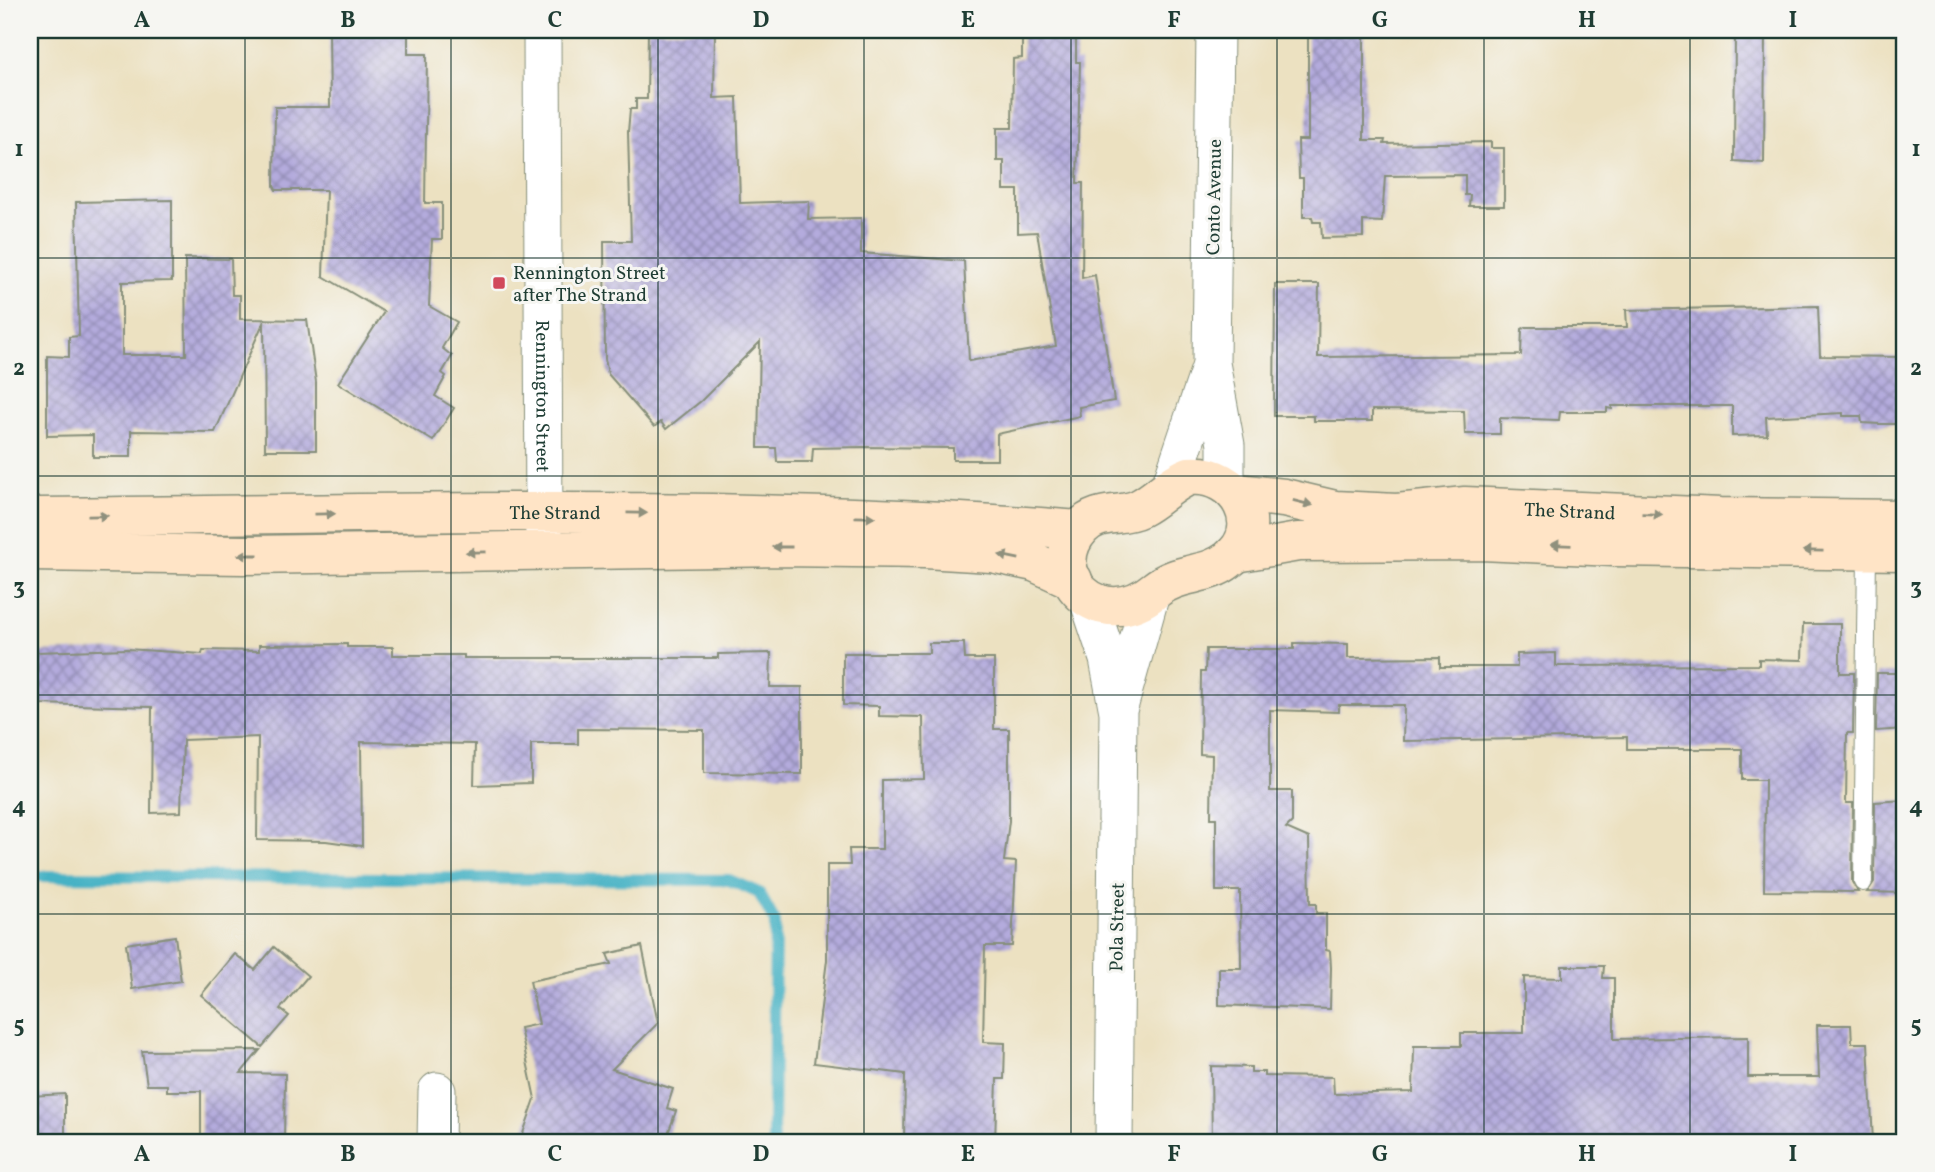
<svg xmlns="http://www.w3.org/2000/svg" width="1935" height="1172" viewBox="0 0 1935 1172" font-family="Vollkorn,serif">
<style>
.lines{fill:none;stroke-linecap:round;stroke-linejoin:round}
.stream{stroke:#47b2c5;stroke-width:12}
.building{fill:url(#building-cross-hatch)}
.lane-casing{stroke:#868f7a;stroke-width:20}
.street-casing{stroke:#868f7a;stroke-width:39}
.secondary-casing{stroke:#868f7a;stroke-width:41}
.lane{stroke:#fff;stroke-width:18}
.street{stroke:#fff;stroke-width:37}
.secondary{stroke:#ffe4c6;stroke-width:38}
.oneway{fill:#8f907d}
.grid{fill:none;stroke:#1f3d34;stroke-width:2;stroke-opacity:0.55}
.poi-dot{fill:#d1495b;stroke:#f6f6f2;stroke-width:2.5}
.labels{text-anchor:middle;stroke-width:6;stroke-linejoin:round;paint-order:stroke}
.street-label{font-size:19px;fill:#1f3d34;stroke:#f6f6f2}
.poi-label{font-size:19px;fill:#1f3d34;stroke:#f6f6f2;text-anchor:start}
.neatline{fill:none;stroke:#1f3d34;stroke-width:2.5}
.grid-label{font-size:23px;text-anchor:middle;font-weight:bold;fill:#1f3d34}
</style>
<defs>
<pattern id="building-cross-hatch" width="8" height="8" patternUnits="userSpaceOnUse" patternTransform="scale(1.75)"><rect width="8" height="8" fill="#b4abdd"/><path d="M0 0l8 8M0 8l8-8" fill="none" stroke="#928cb4"/></pattern>
</defs>
<rect width="100%" height="100%" fill="#f6f6f2"/>
<filter id="ink" filterUnits="userSpaceOnUse"><feTurbulence type="fractalNoise" baseFrequency=".0143" numOctaves="2"/><feDisplacementMap in="SourceGraphic" scale="14" xChannelSelector="R" yChannelSelector="G"/><feConvolveMatrix kernelMatrix="1 2 1 2 8 2 1 2 1" color-interpolation-filters="sRGB"/></filter>
<filter id="wash" filterUnits="userSpaceOnUse"><feTurbulence type="fractalNoise" baseFrequency=".00686" numOctaves="4" result="noise"/><feDisplacementMap in="SourceGraphic" scale="28" xChannelSelector="R" yChannelSelector="G"/><feGaussianBlur stdDeviation="1.57" result="paint"/><feColorMatrix in="noise" values="0 0 0 0 0 0 0 0 0 0 0 0 0 0 0 0 0 1.4 0 .05"/><feComposite in="paint" operator="in"/></filter>
<g filter="url(#wash)">
<rect width="100%" height="100%" fill="#ece1c1"/>
<g class="lines">
<path class="stream" d="M 30,876 L 729,880 L 759,893 L 775,922 L 773,1142"/>
</g>
<g id="blocks">
<g class="building">
<path d="M 329,30 L 408,30 L 408,54 L 427,54 L 425,203 L 442,203 L 442,239 L 432,239 L 429,306 L 457,322 L 442,348 L 452,356 L 442,373 L 446,376 L 435,396 L 454,408 L 433,441 L 338,383 L 384,312 L 323,276 L 326,190 L 276,190 L 274,186 L 275,107 L 330,107 Z"/>
<path d="M 648,30 L 715,30 L 714,98 L 737,97 L 740,203 L 809,201 L 808,219 L 861,218 L 861,253 L 964,261 L 969,361 L 1056,346 L 1037,232 L 1018,233 L 1018,190 L 1004,190 L 1004,161 L 997,161 L 997,128 L 1012,128 L 1013,59 L 1022,58 L 1022,30 L 1076,30 L 1076,62 L 1080,62 L 1077,183 L 1083,183 L 1082,278 L 1095,275 L 1114,401 L 1079,407 L 1080,416 L 997,434 L 997,460 L 953,460 L 953,448 L 863,447 L 813,448 L 812,462 L 777,462 L 776,448 L 758,448 L 760,342 L 701,401 L 666,429 L 661,422 L 654,427 L 608,374 L 605,359 L 604,241 L 631,241 L 628,132 L 630,109 L 636,109 L 636,99 L 647,99 Z"/>
<path d="M 1308,30 L 1364,30 L 1364,140 L 1385,140 L 1384,144 L 1491,142 L 1491,148 L 1504,148 L 1504,206 L 1469,206 L 1470,195 L 1465,195 L 1465,175 L 1385,176 L 1382,222 L 1363,221 L 1363,237 L 1322,238 L 1321,222 L 1313,222 L 1312,217 L 1303,217 L 1303,178 L 1299,178 L 1298,140 L 1308,140 Z"/>
<path d="M 1735,30 L 1765,30 L 1764,163 L 1734,161 Z"/>
<path d="M 172,200 L 172,281 L 122,282 L 122,355 L 186,355 L 185,258 L 231,259 L 232,295 L 240,295 L 240,319 L 307,320 L 316,382 L 316,450 L 265,450 L 264,321 L 215,432 L 131,431 L 131,457 L 93,457 L 93,435 L 47,436 L 47,356 L 69,357 L 69,337 L 79,336 L 76,202 Z"/>
<path d="M 1275,284 L 1319,284 L 1318,357 L 1521,355 L 1522,329 L 1526,327 L 1627,327 L 1626,310 L 1818,306 L 1820,356 L 1905,357 L 1905,417 L 1896,417 L 1896,424 L 1880,424 L 1862,423 L 1861,416 L 1843,416 L 1843,413 L 1766,417 L 1767,435 L 1732,436 L 1732,406 L 1612,406 L 1612,409 L 1607,408 L 1607,412 L 1560,412 L 1559,420 L 1500,418 L 1500,434 L 1465,434 L 1464,411 L 1372,410 L 1372,421 L 1314,421 L 1314,416 L 1274,416 Z"/>
<path d="M 1803,624 L 1840,624 L 1840,673 L 1854,673 L 1853,733 L 1847,733 L 1846,803 L 1853,803 L 1852,882 L 1858,892 L 1764,891 L 1765,780 L 1742,780 L 1742,749 L 1627,749 L 1627,737 L 1403,741 L 1404,705 L 1339,705 L 1339,712 L 1270,710 L 1270,791 L 1292,791 L 1292,822 L 1286,828 L 1309,838 L 1310,904 L 1316,904 L 1316,913 L 1326,913 L 1326,950 L 1330,951 L 1331,968 L 1330,1009 L 1219,1005 L 1219,968 L 1241,968 L 1240,891 L 1216,891 L 1216,818 L 1211,818 L 1212,755 L 1200,754 L 1201,672 L 1205,672 L 1206,649 L 1294,649 L 1294,643 L 1348,644 L 1348,658 L 1440,657 L 1440,667 L 1517,667 L 1517,654 L 1556,653 L 1556,666 L 1759,665 L 1759,659 L 1802,660 Z"/>
<path d="M 929,643 L 964,643 L 965,659 L 994,659 L 994,729 L 1009,729 L 1009,821 L 1004,861 L 1016,862 L 1012,946 L 985,946 L 983,1042 L 1005,1043 L 1004,1079 L 997,1079 L 995,1142 L 904,1142 L 905,1074 L 814,1063 L 827,960 L 827,865 L 850,865 L 849,849 L 882,849 L 882,780 L 924,779 L 923,717 L 879,716 L 879,706 L 843,705 L 843,653 L 929,653 Z"/>
<path d="M 347,644 L 347,647 L 393,647 L 393,655 L 464,655 L 464,658 L 718,658 L 718,654 L 771,653 L 770,687 L 802,687 L 802,774 L 704,773 L 704,730 L 578,729 L 578,744 L 531,744 L 531,783 L 474,785 L 475,744 L 361,742 L 362,846 L 326,841 L 257,840 L 258,737 L 183,740 L 181,812 L 151,813 L 152,707 L 37,704 L 37,652 L 127,649 L 202,654 L 203,650 L 259,651 L 259,645 Z"/>
<path d="M 1877,673 L 1905,673 L 1905,729 L 1876,731 Z"/>
<path d="M 1905,800 L 1905,893 L 1867,892 L 1874,882 L 1875,802 Z"/>
<path d="M 175,936 L 181,981 L 132,989 L 126,944 Z"/>
<path d="M 642,946 L 658,1023 L 612,1069 L 673,1089 L 667,1108 L 676,1111 L 665,1142 L 520,1142 L 535,1099 L 520,1028 L 539,1024 L 530,981 L 611,964 L 607,954 Z"/>
<path d="M 274,947 L 308,976 L 280,1009 L 289,1016 L 262,1047 L 201,995 L 235,954 L 255,970 Z"/>
<path d="M 1562,966 L 1604,966 L 1603,978 L 1614,978 L 1614,1039 L 1748,1037 L 1748,1077 L 1819,1077 L 1817,1025 L 1851,1025 L 1852,1043 L 1868,1043 L 1873,1142 L 1212,1142 L 1211,1066 L 1251,1067 L 1251,1072 L 1264,1072 L 1264,1076 L 1333,1077 L 1334,1094 L 1413,1092 L 1414,1046 L 1461,1046 L 1461,1033 L 1524,1033 L 1524,977 L 1562,978 Z"/>
<path d="M 260,1050 L 241,1073 L 285,1074 L 284,1142 L 201,1142 L 201,1091 L 167,1091 L 167,1085 L 147,1085 L 142,1051 Z"/>
<path d="M 65,1094 L 65,1142 L 30,1142 L 30,1096 Z"/>
</g>
</g>
</g>
<g filter="url(#ink)">
<use href="#blocks" fill-opacity="0" stroke="#868f7a" stroke-width="2"/>
<g class="lines">
<defs>
<path id="lane" d="M 1863,882 L 1867,552"/>
<g id="street">
<path id="s1" d="M 542,30 L 544,543"/>
<path d="M 1215,30 L 1211,363 L 1226,445 L 1226,483"/>
<path d="M 1171,484 L 1209,371"/>
<path d="M 1088,599 L 1108,659 L 1118,712 L 1114,1142"/>
<path d="M 1120,704 L 1151,594"/>
<path d="M 436,1142 L 437,1091"/>
</g>
<g id="secondary">
<path d="M 1189,476 C 1237,471 1270,528 1228,560 C 1207,577 1178,571 1155,590 C 1100,636 1040,574 1081,528 C 1098,509 1120,518 1140,508 C 1158,499 1170,483 1189,476 Z"/>
<path id="s2" d="M 1236,493 L 1284,498 L 1335,510 L 1397,513 L 1465,506 L 1721,517 L 1905,519"/>
<path id="s3" d="M 30,517 C 379,514 730,502 1079,530"/>
<path d="M 30,552 L 244,555 L 782,547 L 925,549 L 991,553 L 1034,562 L 1073,580"/>
<path d="M 1236,553 L 1298,542 L 1482,541 L 1614,547 L 1905,551"/>
</g>
</defs>
<use href="#lane" class="lane-casing"/>
<use href="#street" class="street-casing"/>
<use href="#secondary" class="secondary-casing"/>
<use href="#lane" class="lane"/>
<use href="#street" class="street"/>
<use href="#secondary" class="secondary"/>
</g>
<defs><path id="oneway-solid" d="M-6-.8H1V-3.2L6.5 0L1 3.2V.8H-6Z" transform="scale(1.75)"/></defs>
<g class="oneway">
<use href="#oneway-solid" transform="translate(1303 503) rotate(14)"/>
<use href="#oneway-solid" transform="translate(637 513) rotate(1)"/>
<use href="#oneway-solid" transform="translate(325 514) rotate(-1)"/>
<use href="#oneway-solid" transform="translate(1652 514) rotate(2)"/>
<use href="#oneway-solid" transform="translate(98 516) rotate(-1)"/>
<use href="#oneway-solid" transform="translate(865 517) rotate(1)"/>
<use href="#oneway-solid" transform="translate(1561 545) rotate(-178)"/>
<use href="#oneway-solid" transform="translate(782 547) rotate(180)"/>
<use href="#oneway-solid" transform="translate(1813 551) rotate(-179)"/>
<use href="#oneway-solid" transform="translate(476 552) rotate(179)"/>
<use href="#oneway-solid" transform="translate(248 555) rotate(180)"/>
<use href="#oneway-solid" transform="translate(1009 557) rotate(-169)"/>
</g>
</g>
<path class="grid" d="M 245,30 L 245,1142M 451,30 L 451,1142M 658,30 L 658,1142M 864,30 L 864,1142M 1071,30 L 1071,1142M 1277,30 L 1277,1142M 1484,30 L 1484,1142M 1690,30 L 1690,1142M 30,258 L 1905,258M 30,476 L 1905,476M 30,695 L 1905,695M 30,914 L 1905,914"/>
<rect class="poi-dot" x="492" y="276" width="14" height="14" rx="3.5"/>
<g class="labels">
<g class="street-label">
<text transform="translate(1213 197) rotate(-89)" y="7">Conto Avenue</text>
<text dy="7" stroke="none"><textPath href="#s1" startOffset="366">Rennington Street</textPath></text>
<text dy="7" stroke="none"><textPath href="#s2" startOffset="336">The Strand</textPath></text>
<text dy="7" stroke="none"><textPath href="#s3" startOffset="525">The Strand</textPath></text>
<text transform="translate(1116 927) rotate(-89)" y="7">Pola Street</text>
</g>
<g class="poi-label">
<text x="513" y="279">Rennington Street<tspan x="513" dy="22">after The Strand</tspan></text>
</g>
</g>
<rect width="1935" height="1172" fill="none" stroke="#f6f6f2" stroke-width="77"/>
<rect x="38" y="38" width="1858" height="1096" class="neatline"/>
<g class="grid-label">
<text x="142" y="27">A</text>
<text x="348" y="27">B</text>
<text x="555" y="27">C</text>
<text x="761" y="27">D</text>
<text x="968" y="27">E</text>
<text x="1174" y="27">F</text>
<text x="1380" y="27">G</text>
<text x="1587" y="27">H</text>
<text x="1793" y="27">I</text>
<text x="19" y="156">1</text>
<text x="1916" y="156">1</text>
<text x="19" y="375">2</text>
<text x="1916" y="375">2</text>
<text x="19" y="594">3</text>
<text x="1916" y="594">3</text>
<text x="19" y="813">4</text>
<text x="1916" y="813">4</text>
<text x="19" y="1032">5</text>
<text x="1916" y="1032">5</text>
<text x="142" y="1161">A</text>
<text x="348" y="1161">B</text>
<text x="555" y="1161">C</text>
<text x="761" y="1161">D</text>
<text x="968" y="1161">E</text>
<text x="1174" y="1161">F</text>
<text x="1380" y="1161">G</text>
<text x="1587" y="1161">H</text>
<text x="1793" y="1161">I</text>
</g>
</svg>
